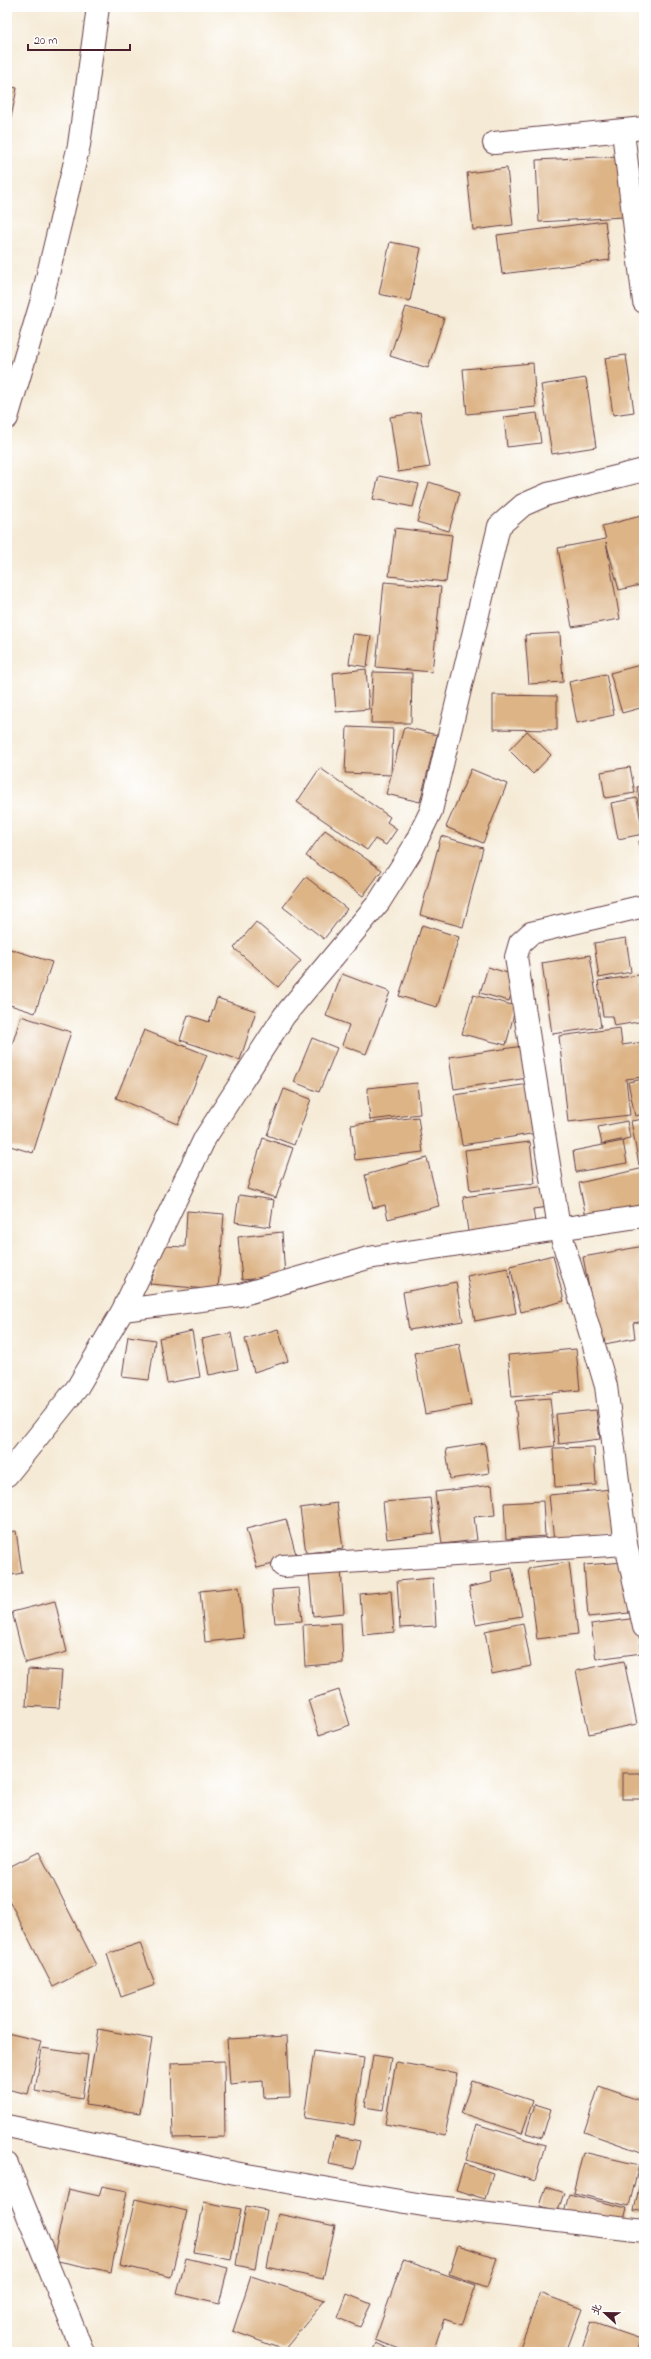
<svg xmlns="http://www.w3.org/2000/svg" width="651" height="2359" viewBox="0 0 651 2359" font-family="'Indie Flower','LXGW WenKai TC',sans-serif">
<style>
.building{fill:#ddb486}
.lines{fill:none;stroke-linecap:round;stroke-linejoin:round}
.minor-casing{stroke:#643d44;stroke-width:24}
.minor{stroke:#fff;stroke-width:22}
</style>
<rect width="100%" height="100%" fill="#fff"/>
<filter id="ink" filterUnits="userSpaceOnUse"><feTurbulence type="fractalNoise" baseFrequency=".025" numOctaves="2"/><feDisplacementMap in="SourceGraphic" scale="8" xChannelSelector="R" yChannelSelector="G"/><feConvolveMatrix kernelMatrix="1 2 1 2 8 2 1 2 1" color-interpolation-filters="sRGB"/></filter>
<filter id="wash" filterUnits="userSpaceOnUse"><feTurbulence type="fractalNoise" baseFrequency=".012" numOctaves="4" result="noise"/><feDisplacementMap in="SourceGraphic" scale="16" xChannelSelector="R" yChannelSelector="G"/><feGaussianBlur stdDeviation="0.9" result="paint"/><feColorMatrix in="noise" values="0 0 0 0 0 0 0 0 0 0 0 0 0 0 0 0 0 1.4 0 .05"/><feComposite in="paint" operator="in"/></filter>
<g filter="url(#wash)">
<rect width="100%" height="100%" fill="#f5ead5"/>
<g id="blocks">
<g class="building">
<path d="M 7,86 L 17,88 L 10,123 L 7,122 Z"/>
<path d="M 620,156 L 623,217 L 539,222 L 536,160 Z"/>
<path d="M 507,168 L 513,225 L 473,230 L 467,173 Z"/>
<path d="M 605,221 L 610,260 L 502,274 L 497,235 Z"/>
<path d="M 390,242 L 421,248 L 410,301 L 379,294 Z"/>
<path d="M 406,307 L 444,318 L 428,368 L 390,356 Z"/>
<path d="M 626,355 L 634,412 L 613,415 L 605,358 Z"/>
<path d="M 533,363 L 536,407 L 467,414 L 463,369 Z"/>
<path d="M 586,378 L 596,447 L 552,454 L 541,385 Z"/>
<path d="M 420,412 L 430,467 L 398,472 L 390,417 Z"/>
<path d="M 537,413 L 541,443 L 507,447 L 504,417 Z"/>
<path d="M 379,476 L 419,484 L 413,507 L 373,499 Z"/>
<path d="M 429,482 L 460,492 L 449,531 L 417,522 Z"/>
<path d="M 641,516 L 644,527 L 644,584 L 619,590 L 606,542 L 620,619 L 572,627 L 558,548 L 606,539 L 602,526 Z"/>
<path d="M 395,528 L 452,535 L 446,582 L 389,576 Z"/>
<path d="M 384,582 L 441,587 L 432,672 L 376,667 Z"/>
<path d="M 560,633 L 563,682 L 529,684 L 525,635 Z"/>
<path d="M 353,634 L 371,636 L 367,667 L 349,664 Z"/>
<path d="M 644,664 L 644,707 L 622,713 L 610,673 Z"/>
<path d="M 366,669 L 369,709 L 336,712 L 333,673 Z"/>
<path d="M 373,672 L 412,673 L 411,723 L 371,723 Z"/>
<path d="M 606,674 L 614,715 L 577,723 L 569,682 Z"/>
<path d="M 493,695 L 557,696 L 557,730 L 493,729 Z"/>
<path d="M 347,727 L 393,729 L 391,775 L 345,773 Z"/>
<path d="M 404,727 L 437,735 L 420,802 L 386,794 Z"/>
<path d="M 527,731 L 551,755 L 533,774 L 509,750 Z"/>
<path d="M 630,767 L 635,793 L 605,798 L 601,772 Z"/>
<path d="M 320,768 L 390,817 L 387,822 L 397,829 L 386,845 L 375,839 L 367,850 L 297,802 Z"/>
<path d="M 471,769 L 507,784 L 483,843 L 446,827 Z"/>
<path d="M 644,786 L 644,818 L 643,818 L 637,787 Z"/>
<path d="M 637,798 L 643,834 L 618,839 L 611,803 Z"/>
<path d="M 325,830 L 382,870 L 363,896 L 306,856 Z"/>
<path d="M 441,836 L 483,848 L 463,927 L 420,915 Z"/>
<path d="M 639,841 L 644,841 L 644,865 L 643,865 Z"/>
<path d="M 306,877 L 347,909 L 324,939 L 283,907 Z"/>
<path d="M 256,922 L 301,961 L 278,987 L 234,948 Z"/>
<path d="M 422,925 L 459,937 L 437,1007 L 399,996 Z"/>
<path d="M 626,938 L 631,972 L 599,978 L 594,943 Z"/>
<path d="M 7,948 L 52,962 L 35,1013 L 7,1004 Z"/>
<path d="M 590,955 L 601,1027 L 552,1034 L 542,963 Z"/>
<path d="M 488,967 L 517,976 L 509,1001 L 480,993 Z"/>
<path d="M 342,974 L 390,992 L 366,1054 L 342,1045 L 349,1025 L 326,1016 Z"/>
<path d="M 639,975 L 644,1021 L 614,1026 L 612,1016 L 603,1016 L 598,981 Z"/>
<path d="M 473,995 L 516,1006 L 506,1045 L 462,1034 Z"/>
<path d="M 217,998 L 256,1011 L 240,1060 L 180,1040 L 188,1015 L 209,1022 Z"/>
<path d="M 21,1016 L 71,1032 L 33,1153 L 7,1145 L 7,1061 Z"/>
<path d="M 620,1028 L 622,1045 L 644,1042 L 644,1077 L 626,1079 L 630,1115 L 568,1122 L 559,1036 Z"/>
<path d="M 144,1030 L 207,1055 L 178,1124 L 116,1098 Z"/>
<path d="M 312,1038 L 337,1048 L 319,1092 L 294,1082 Z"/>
<path d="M 523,1046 L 528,1078 L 454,1089 L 449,1057 Z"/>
<path d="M 644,1079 L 644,1114 L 635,1116 L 628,1082 Z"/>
<path d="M 417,1083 L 420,1114 L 370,1120 L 367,1088 Z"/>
<path d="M 529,1084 L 537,1133 L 462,1145 L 454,1095 Z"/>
<path d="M 284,1089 L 311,1099 L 294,1145 L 267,1135 Z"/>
<path d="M 418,1117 L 423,1152 L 355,1160 L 351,1125 Z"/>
<path d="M 644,1119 L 644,1164 L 639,1165 L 631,1121 Z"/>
<path d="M 627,1121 L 630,1138 L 602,1144 L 598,1127 Z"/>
<path d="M 263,1138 L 293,1148 L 276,1198 L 247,1189 Z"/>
<path d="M 623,1141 L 627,1163 L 576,1172 L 573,1151 Z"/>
<path d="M 530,1142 L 535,1183 L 470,1191 L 465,1150 Z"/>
<path d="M 427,1158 L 439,1206 L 388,1219 L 385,1205 L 373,1208 L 365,1175 Z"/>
<path d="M 644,1168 L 644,1209 L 587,1222 L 579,1183 Z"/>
<path d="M 546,1186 L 549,1207 L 533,1209 L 536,1229 L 469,1238 L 463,1197 Z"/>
<path d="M 239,1195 L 274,1200 L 270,1227 L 235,1222 Z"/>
<path d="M 187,1211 L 224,1214 L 218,1290 L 150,1284 L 163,1246 L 185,1247 Z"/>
<path d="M 282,1232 L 285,1276 L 242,1280 L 238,1237 Z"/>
<path d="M 644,1246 L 644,1321 L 633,1323 L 635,1338 L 600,1345 L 583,1257 Z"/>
<path d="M 553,1255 L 564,1301 L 521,1312 L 510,1266 Z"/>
<path d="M 508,1268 L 516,1313 L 475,1321 L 467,1276 Z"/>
<path d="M 456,1282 L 463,1321 L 409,1330 L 403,1292 Z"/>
<path d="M 278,1329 L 288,1361 L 254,1372 L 245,1339 Z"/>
<path d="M 192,1331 L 200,1377 L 167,1383 L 159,1338 Z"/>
<path d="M 231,1333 L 238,1369 L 209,1375 L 202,1339 Z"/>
<path d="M 128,1336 L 155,1340 L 149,1380 L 122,1377 Z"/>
<path d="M 459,1344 L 471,1405 L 425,1414 L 414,1353 Z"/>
<path d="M 576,1349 L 580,1390 L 512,1397 L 508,1355 Z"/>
<path d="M 550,1398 L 555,1446 L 520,1450 L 515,1401 Z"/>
<path d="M 596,1410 L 600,1439 L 559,1444 L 556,1414 Z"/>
<path d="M 485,1443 L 489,1473 L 450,1479 L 446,1449 Z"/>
<path d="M 594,1447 L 596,1485 L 555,1487 L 553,1448 Z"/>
<path d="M 492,1485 L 495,1515 L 474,1517 L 477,1540 L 442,1544 L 435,1492 Z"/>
<path d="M 612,1489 L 616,1535 L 554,1541 L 549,1495 Z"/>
<path d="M 430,1498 L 434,1533 L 387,1539 L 383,1502 Z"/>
<path d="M 543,1501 L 545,1536 L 506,1539 L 504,1503 Z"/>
<path d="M 337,1503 L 343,1549 L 306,1553 L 300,1508 Z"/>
<path d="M 286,1519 L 297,1558 L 257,1568 L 246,1529 Z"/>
<path d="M 16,1531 L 22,1573 L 7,1576 L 7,1532 Z"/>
<path d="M 569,1562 L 578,1634 L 537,1639 L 528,1568 Z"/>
<path d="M 625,1562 L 629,1613 L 588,1617 L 584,1565 Z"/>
<path d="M 512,1568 L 522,1616 L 476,1624 L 469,1587 L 492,1582 L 491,1572 Z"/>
<path d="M 341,1569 L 344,1613 L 313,1616 L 309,1572 Z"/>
<path d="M 433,1578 L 436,1626 L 400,1628 L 397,1581 Z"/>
<path d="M 239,1587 L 244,1638 L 205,1642 L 200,1591 Z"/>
<path d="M 299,1588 L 302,1621 L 275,1623 L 272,1590 Z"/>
<path d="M 391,1591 L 394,1632 L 363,1635 L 360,1594 Z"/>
<path d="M 55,1601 L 67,1652 L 25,1663 L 12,1612 Z"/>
<path d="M 637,1618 L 642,1653 L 596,1659 L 591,1624 Z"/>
<path d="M 341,1623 L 343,1663 L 305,1666 L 303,1625 Z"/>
<path d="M 523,1623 L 531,1666 L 492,1674 L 485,1631 Z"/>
<path d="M 624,1661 L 637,1724 L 589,1734 L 576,1671 Z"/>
<path d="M 28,1669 L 62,1671 L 59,1708 L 26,1706 Z"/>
<path d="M 339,1690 L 350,1725 L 319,1735 L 308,1700 Z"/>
<rect x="622" y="1773" width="22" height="26"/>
<path d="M 39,1852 L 96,1965 L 53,1987 L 7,1896 L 7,1868 Z"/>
<path d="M 140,1943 L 155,1985 L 121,1997 L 107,1954 Z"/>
<path d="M 98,2029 L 152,2039 L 140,2113 L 85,2105 Z"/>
<path d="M 7,2033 L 41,2041 L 28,2094 L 7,2089 Z"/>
<path d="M 287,2036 L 290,2097 L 264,2098 L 263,2081 L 230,2084 L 227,2039 Z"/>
<path d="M 42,2048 L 88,2055 L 82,2099 L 35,2091 Z"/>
<path d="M 314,2051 L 364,2058 L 354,2125 L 304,2118 Z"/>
<path d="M 373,2055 L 391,2058 L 383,2110 L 365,2107 Z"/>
<path d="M 224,2061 L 225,2137 L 173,2138 L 171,2063 Z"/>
<path d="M 396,2062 L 457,2073 L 445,2135 L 385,2124 Z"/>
<path d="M 472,2081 L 533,2101 L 522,2133 L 461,2113 Z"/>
<path d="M 599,2086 L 644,2102 L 644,2153 L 584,2132 Z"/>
<path d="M 535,2104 L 551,2109 L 542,2138 L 526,2133 Z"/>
<path d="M 476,2124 L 545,2145 L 535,2181 L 466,2160 Z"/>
<path d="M 335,2136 L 360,2141 L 354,2169 L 329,2164 Z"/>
<path d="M 583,2152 L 639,2165 L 629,2206 L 573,2193 Z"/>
<path d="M 464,2164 L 493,2173 L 485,2199 L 456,2190 Z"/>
<path d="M 643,2168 L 644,2210 L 634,2211 Z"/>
<path d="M 102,2186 L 127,2191 L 111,2272 L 53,2260 L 68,2189 L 99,2196 Z"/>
<path d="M 546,2187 L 564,2193 L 558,2211 L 540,2206 Z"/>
<path d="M 569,2194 L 627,2208 L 622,2227 L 564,2213 Z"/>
<path d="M 135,2199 L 187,2211 L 171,2277 L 120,2265 Z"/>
<path d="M 204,2202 L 241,2209 L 231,2259 L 194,2252 Z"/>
<path d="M 246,2206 L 266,2210 L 255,2269 L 236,2265 Z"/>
<path d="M 278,2214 L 335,2226 L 323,2279 L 267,2267 Z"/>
<path d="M 458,2245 L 497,2258 L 487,2287 L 449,2274 Z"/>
<path d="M 186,2258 L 228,2268 L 219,2304 L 177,2294 Z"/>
<path d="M 403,2260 L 476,2285 L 462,2325 L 444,2319 L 433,2352 L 408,2352 L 375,2340 Z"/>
<path d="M 251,2276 L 325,2300 L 284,2350 L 233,2331 Z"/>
<path d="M 540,2293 L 582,2309 L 566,2352 L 526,2352 L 519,2350 Z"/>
<path d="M 347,2294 L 371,2304 L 360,2327 L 338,2318 Z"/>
<path d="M 591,2322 L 641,2339 L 637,2352 L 581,2352 Z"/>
<path d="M 376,2343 L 396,2352 L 372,2352 Z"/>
</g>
</g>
</g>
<g filter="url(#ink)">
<use href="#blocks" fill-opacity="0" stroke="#643d44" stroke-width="1"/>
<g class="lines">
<defs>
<g id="minor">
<path d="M 623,132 L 644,302"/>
<path d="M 494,143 L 644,128"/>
<path d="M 7,418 L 41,303 L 79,145 L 98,7"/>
<path d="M 644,906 L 531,933 L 520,943 L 516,957 L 559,1228 L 606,1386 L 626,1544 L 644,1627"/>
<path d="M 123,1310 L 240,1295 L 368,1258 L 644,1216"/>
<path d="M 7,1475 L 77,1388 L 123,1310 L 205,1138 L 284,1016 L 379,902 L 412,850 L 431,811 L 499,526 L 523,505 L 548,494 L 644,470"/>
<path d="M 283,1566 L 626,1544"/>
<path d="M 7,2126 L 235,2173 L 429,2206 L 644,2231"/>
<path d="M 7,2164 L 83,2352"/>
</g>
</defs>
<use href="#minor" class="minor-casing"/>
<use href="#minor" class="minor"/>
</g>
</g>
<rect width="651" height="2359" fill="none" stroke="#fff" stroke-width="24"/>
<g transform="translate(605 2313) rotate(292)" stroke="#ffffff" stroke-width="3" paint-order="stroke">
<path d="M0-3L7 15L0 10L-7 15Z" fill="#4a1f2b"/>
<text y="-6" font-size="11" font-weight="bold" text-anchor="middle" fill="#4a1f2b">北</text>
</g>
<path d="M28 44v6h102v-6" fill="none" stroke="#4a1f2b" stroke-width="2"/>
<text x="34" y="44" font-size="12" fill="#4a1f2b" stroke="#ffffff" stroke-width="3" paint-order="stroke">20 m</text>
</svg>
